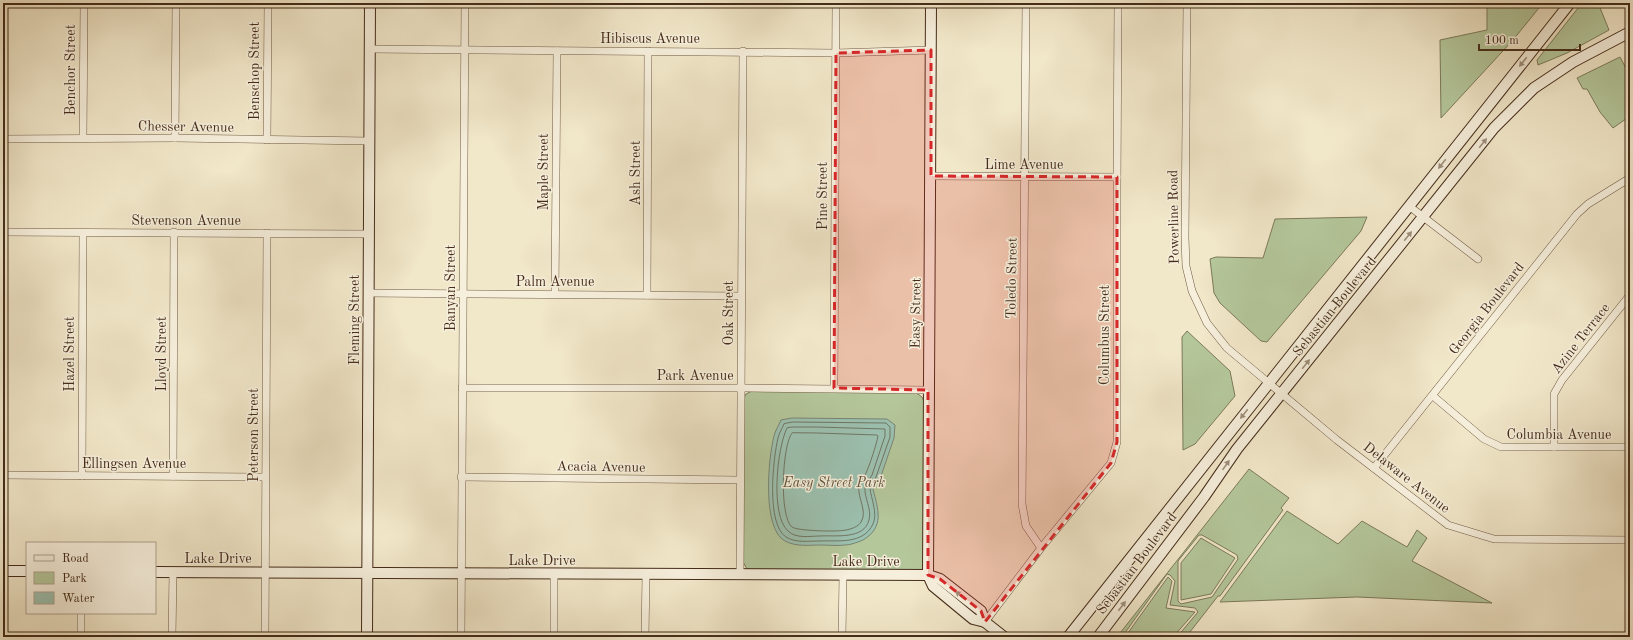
<svg xmlns="http://www.w3.org/2000/svg" width="1633" height="640" viewBox="0 0 1633 640" font-family="'Old Standard TT',serif">
<style>
.green{fill:#b4c79b;stroke:#7c7a5a;fill-rule:evenodd}
.water{fill:#9cc1b0;stroke:#798574}
.lines{fill:none;stroke-linecap:round;stroke-linejoin:round}
.shore{stroke:#707664;stroke-width:1}
.street-casing{stroke:#705b45;stroke-width:8}
.secondary-casing{stroke:#452c19;stroke-width:12}
.street{stroke:#f6efdc;stroke-width:7}
.secondary{stroke:#f6efdc;stroke-width:10}
.oneway{fill:#9e8e7a}
.marked{fill:#d62828;fill-opacity:0.2;stroke:#d62828;stroke-width:3;stroke-dasharray:8 5;stroke-linejoin:round}
.labels{text-anchor:middle;stroke-width:3;stroke-linejoin:round;paint-order:stroke}
.street-label{font-size:14px;fill:#452c19;stroke:#f6efdc}
.park-label{font-size:14px;font-style:italic;fill:#61533a;stroke:#f6efdc}
</style>
<rect width="100%" height="100%" fill="#f1e7c9"/>
<filter id="stains"><feTurbulence type="fractalNoise" baseFrequency=".005" numOctaves="4"/><feColorMatrix values="0 0 0 0 .2 0 0 0 0 .09 0 0 0 0 .02 0 0 0 .5 -.17"/></filter>
<radialGradient id="worn" r=".72"><stop offset=".6" stop-color="#630" stop-opacity="0"/><stop offset="1" stop-color="#630" stop-opacity=".3"/></radialGradient>
<g class="green">
<path d="M 1487,3 L 1543,3 L 1513,40 L 1441,118 L 1440,40 L 1487,30 Z"/>
<path d="M 1582,3 L 1598,3 L 1609,30 L 1567,53 L 1538,65 L 1537,60 Z"/>
<path d="M 1620,57 L 1630,76 L 1630,116 L 1613,128 L 1600,112 L 1587,89 L 1583,89 L 1577,78 Z"/>
<path d="M 1367,217 L 1361,231 L 1267,342 L 1261,341 L 1220,303 L 1214,293 L 1210,259 L 1216,257 L 1263,258 L 1275,219 Z"/>
<path d="M 1187,331 L 1230,371 L 1235,396 L 1195,444 L 1183,450 L 1182,337 Z"/>
<path d="M 752,391 L 915,392 L 922,397 L 925,404 L 925,565 L 922,570 L 747,569 L 743,562 L 743,400 L 746,394 Z"/>
<path d="M 1249,469 L 1289,498 L 1281,508 L 1283,510 L 1220,596 L 1218,596 L 1186,637 L 1177,637 L 1198,612 L 1195,608 L 1170,605 L 1175,581 L 1170,575 L 1167,574 L 1122,637 L 1117,637 ZM 1199,535 L 1202,535 L 1237,555 L 1238,559 L 1212,597 L 1181,604 L 1178,601 L 1178,561 Z"/>
<path d="M 1287,511 L 1338,544 L 1362,521 L 1407,547 L 1417,530 L 1427,538 L 1412,561 L 1492,603 L 1357,597 L 1220,602 Z"/>
<path d="M 1201,538 L 1235,558 L 1211,594 L 1181,600 L 1181,563 Z"/>
<path d="M 1168,577 L 1172,581 L 1166,608 L 1195,612 L 1173,637 L 1125,637 Z"/>
</g>
<path class="water" d="M 792,418 L 887,419 L 895,425 L 894,438 L 880,479 L 873,489 C 878,509 885,527 863,540 C 858,542 851,545 845,545 C 837,546 829,545 821,545 C 809,545 796,547 785,541 C 762,529 768,459 774,436 C 775,431 779,425 781,420 Z"/>
<g class="lines">
<g class="shore">
<path d="M 793,422 L 886,423 L 890,427 L 890,437 L 876,477 L 870,488 C 871,499 878,513 873,524 C 863,545 838,540 819,541 C 809,541 795,543 786,537 C 766,524 773,459 778,438 C 779,433 782,429 784,424 Z"/>
<path d="M 793,427 L 817,427 L 885,429 L 885,436 L 872,475 L 865,487 C 864,498 872,509 869,520 C 864,540 835,535 820,536 C 810,536 796,539 788,531 C 770,515 777,448 787,428 Z"/>
<path d="M 817,433 L 877,435 L 878,436 C 877,443 869,467 866,473 C 864,478 860,481 859,486 C 857,498 868,511 861,522 C 858,527 851,529 846,530 C 838,532 797,531 792,527 C 779,517 782,445 792,433 Z"/>
</g>
<defs>
<g id="street">
<path d="M 1026,3 L 1022,504 L 1026,526 L 1041,548"/>
<path d="M 1187,3 L 1185,237 L 1186,266 L 1192,291 L 1207,323 L 1227,348 L 1337,440 L 1448,525 L 1494,539 L 1630,540"/>
<path d="M 369,49 L 836,53 L 931,50"/>
<path d="M 83,138 L 84,3"/>
<path d="M 175,138 L 176,3"/>
<path d="M 3,139 L 175,138 L 369,141"/>
<path d="M 267,140 L 268,3"/>
<path d="M 931,176 L 1117,177"/>
<path d="M 1409,206 L 1478,259"/>
<path d="M 3,232 L 368,234"/>
<path d="M 368,293 L 741,296"/>
<path d="M 555,294 L 557,51"/>
<path d="M 647,295 L 648,51"/>
<path d="M 462,388 L 748,388 L 928,390"/>
<path d="M 834,388 L 836,3"/>
<path d="M 1433,396 L 1484,439 L 1501,447 L 1630,447"/>
<path d="M 1554,447 L 1554,394 L 1562,380 L 1630,295"/>
<path d="M 1374,468 L 1577,214 L 1588,204 L 1630,178"/>
<path d="M 3,475 L 265,477"/>
<path d="M 82,476 L 83,233"/>
<path d="M 173,476 L 174,232"/>
<path d="M 461,477 L 739,480"/>
<path d="M 740,575 L 743,51"/>
<path d="M 985,622 L 1041,548 L 1111,463 L 1117,442 L 1117,187 L 1118,3"/>
<path d="M 81,637 L 81,613"/>
<path d="M 172,637 L 173,572"/>
<path d="M 265,637 L 267,233"/>
<path d="M 461,637 L 465,3"/>
<path d="M 554,637 L 554,574"/>
<path d="M 645,637 L 646,574"/>
<path d="M 842,637 L 843,575"/>
</g>
<g id="secondary">
<path d="M 931,3 L 928,575 L 933,586 L 973,619 L 985,622 L 1004,637"/>
<path d="M 3,571 L 27,571"/>
<path d="M 155,572 L 928,575 L 940,579 L 981,611 L 985,622"/>
<path d="M 367,637 L 370,3"/>
<path d="M 1068,637 L 1570,3"/>
<path d="M 1098,637 L 1204,497 L 1237,449 L 1494,128 L 1534,88 L 1573,62 L 1630,32"/>
</g>
</defs>
<use href="#street" class="street-casing"/>
<use href="#secondary" class="secondary-casing"/>
<use href="#street" class="street"/>
<use href="#secondary" class="secondary"/>
</g>
<defs><path id="oneway-solid" d="M-6-.8H1V-3.2L6.5 0L1 3.2V.8H-6Z"/></defs>
<g class="oneway">
<use href="#oneway-solid" transform="translate(1523 62) rotate(128)"/>
<use href="#oneway-solid" transform="translate(1483 143) rotate(-51)"/>
<use href="#oneway-solid" transform="translate(1442 164) rotate(128)"/>
<use href="#oneway-solid" transform="translate(1408 236) rotate(-51)"/>
<use href="#oneway-solid" transform="translate(1306 364) rotate(-51)"/>
<use href="#oneway-solid" transform="translate(1244 414) rotate(128)"/>
<use href="#oneway-solid" transform="translate(1226 465) rotate(-55)"/>
<use href="#oneway-solid" transform="translate(960 595) rotate(-142)"/>
<use href="#oneway-solid" transform="translate(1122 606) rotate(-53)"/>
</g>
<path class="marked" d="M 931,50 L 931,176 L 1117,177 L 1117,442 L 1111,463 L 985,622 L 981,611 L 940,579 L 928,575 L 928,390 L 834,388 L 836,53 Z"/>
<g class="labels">
<g class="street-label">
<text x="650" y="43">Hibiscus Avenue</text>
<text transform="translate(70 70) rotate(-90)" y="5">Benchor Street</text>
<text transform="translate(254 71) rotate(-90)" y="5">Benschop Street</text>
<text transform="translate(186 126) rotate(1)" y="5">Chesser Avenue</text>
<text x="1024" y="169">Lime Avenue</text>
<text transform="translate(543 172) rotate(-90)" y="5">Maple Street</text>
<text transform="translate(635 173) rotate(-90)" y="5">Ash Street</text>
<text transform="translate(822 196) rotate(-90)" y="5">Pine Street</text>
<text transform="translate(1173 217) rotate(-91)" y="5">Powerline Road</text>
<text x="186" y="225">Stevenson Avenue</text>
<text transform="translate(1011 278) rotate(-89)" y="5">Toledo Street</text>
<text x="555" y="286">Palm Avenue</text>
<text transform="translate(450 288) rotate(-90)" y="5">Banyan Street</text>
<text transform="translate(1334 306) rotate(-51)" y="5">Sebastian Boulevard</text>
<text transform="translate(1486 308) rotate(-52)" y="5">Georgia Boulevard</text>
<text transform="translate(728 313) rotate(-90)" y="5">Oak Street</text>
<text transform="translate(915 313) rotate(-89)" y="5">Easy Street</text>
<text transform="translate(354 320) rotate(-90)" y="5">Fleming Street</text>
<text transform="translate(1104 335) rotate(-90)" y="5">Columbus Street</text>
<text transform="translate(1580 338) rotate(-52)" y="5">Azine Terrace</text>
<text transform="translate(69 354) rotate(-90)" y="5">Hazel Street</text>
<text transform="translate(161 354) rotate(-90)" y="5">Lloyd Street</text>
<text x="695" y="380">Park Avenue</text>
<text x="1559" y="439">Columbia Avenue</text>
<text transform="translate(253 435) rotate(-90)" y="5">Peterson Street</text>
<text x="134" y="468">Ellingsen Avenue</text>
<text transform="translate(601 466) rotate(1)" y="5">Acacia Avenue</text>
<text transform="translate(1407 477) rotate(38)" y="5">Delaware Avenue</text>
<text x="218" y="563">Lake Drive</text>
<text x="542" y="565">Lake Drive</text>
<text x="866" y="566">Lake Drive</text>
<text transform="translate(1136 563) rotate(-53)" y="5">Sebastian Boulevard</text>
</g>
<g class="park-label">
<text x="834" y="487">Easy Street Park</text>
</g>
</g>
<rect width="1633" height="640" fill="none" stroke="#f1e7c9" stroke-width="16"/>
<rect x="4" y="4" width="1625" height="632" fill="none" stroke="#452c19" stroke-width="2"/>
<rect x="8" y="8" width="1617" height="624" fill="none" stroke="#452c19"/>
<rect x="26" y="542" width="130" height="72" fill="#f6efdc" stroke="#afa18e"/>
<rect x="34" y="555" width="20" height="6" fill="#f6efdc" stroke="#afa18e"/>
<text x="62" y="562" font-size="12" fill="#452c19">Road</text>
<rect x="34" y="572" width="20" height="12" fill="#b4c79b" stroke="#afa18e"/>
<text x="62" y="582" font-size="12" fill="#452c19">Park</text>
<rect x="34" y="592" width="20" height="12" fill="#9cc1b0" stroke="#afa18e"/>
<text x="62" y="602" font-size="12" fill="#452c19">Water</text>
<path d="M1479 44v6h101v-6" fill="none" stroke="#452c19" stroke-width="2"/>
<text x="1485" y="44" font-size="12" fill="#452c19" stroke="#f6efdc" stroke-width="3" paint-order="stroke">100 m</text>
<rect width="100%" height="100%" filter="url(#stains)"/>
<rect width="100%" height="100%" fill="url(#worn)"/>
</svg>
